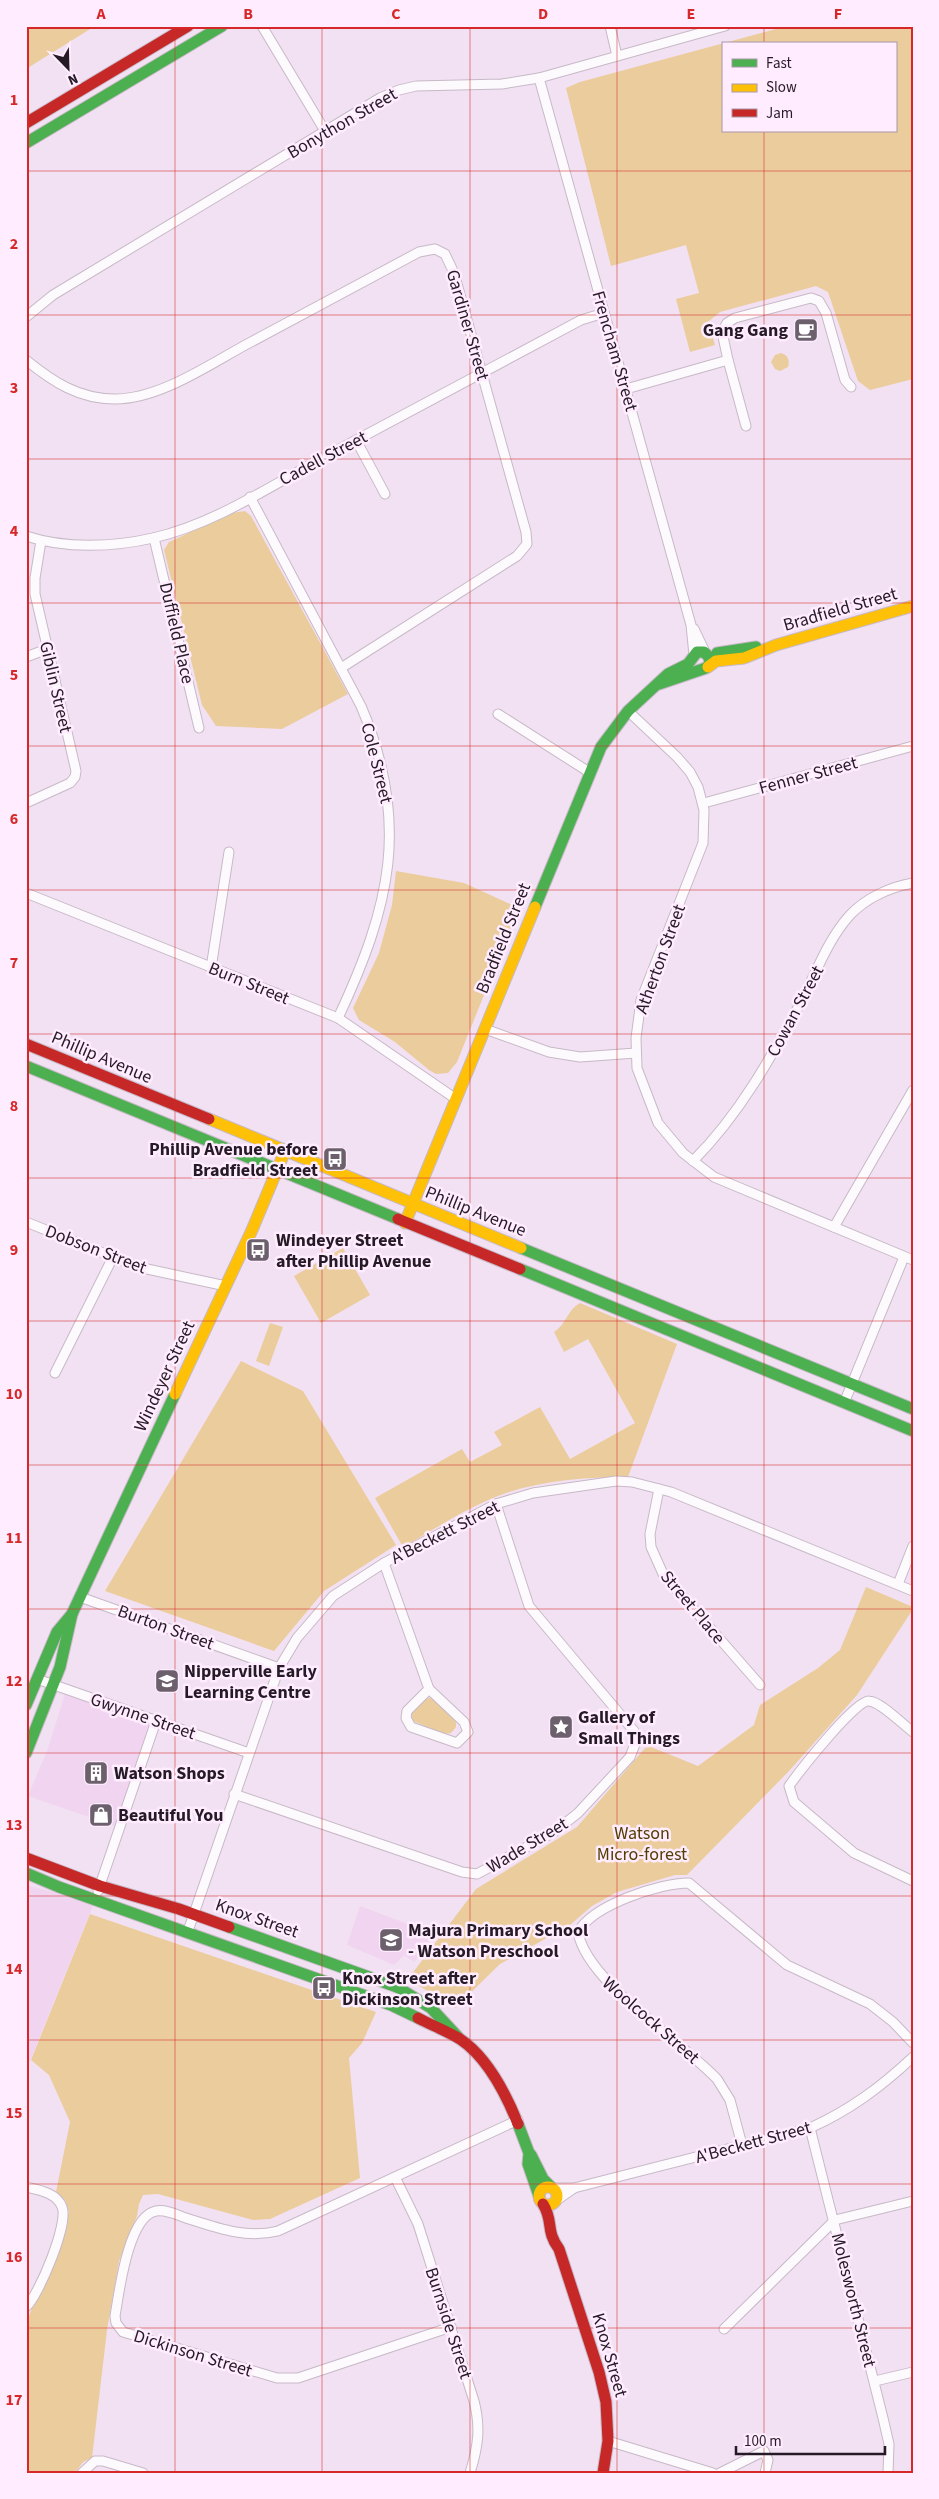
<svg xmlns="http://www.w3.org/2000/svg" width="939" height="2499" viewBox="0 0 939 2499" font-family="'Source Sans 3',sans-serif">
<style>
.built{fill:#f1d5f0}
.green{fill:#ebcc9c;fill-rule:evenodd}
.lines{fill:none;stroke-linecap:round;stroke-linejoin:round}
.street-casing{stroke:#c7b9c7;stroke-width:11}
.fast-casing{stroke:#c7b9c7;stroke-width:13}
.slow-casing{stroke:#c7b9c7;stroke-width:13}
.jam-casing{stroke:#c7b9c7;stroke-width:13}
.street{stroke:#fdfafd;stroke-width:9}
.fast{stroke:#4caf50;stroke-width:11}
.slow{stroke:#ffc107;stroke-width:11}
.jam{stroke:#c62828;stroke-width:11}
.grid{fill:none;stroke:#d62828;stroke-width:1;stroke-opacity:0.55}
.labels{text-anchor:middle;stroke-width:5;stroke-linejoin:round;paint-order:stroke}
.street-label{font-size:18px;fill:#251a25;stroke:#ffecfe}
.poi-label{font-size:18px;font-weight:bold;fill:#251a25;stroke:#ffecfe;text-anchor:start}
.park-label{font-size:18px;fill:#523e03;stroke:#ffecfe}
.neatline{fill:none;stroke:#d62828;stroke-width:2}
.grid-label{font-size:16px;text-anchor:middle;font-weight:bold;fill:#d62828}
</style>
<rect width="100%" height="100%" fill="#f2e1f2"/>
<g class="built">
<path d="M 65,1694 L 152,1724 L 115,1826 L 28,1796 L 47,1751 Z"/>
<path d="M 26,1885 L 94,1903 L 26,2071 Z"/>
<path d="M 360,1906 L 437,1935 L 414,1962 L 404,1955 L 394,1965 L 347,1945 Z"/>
</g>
<g class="green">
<path d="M 26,26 L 95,26 L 26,69 Z"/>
<path d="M 787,26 L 913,26 L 913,379 L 870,390 L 858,381 L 828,292 L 816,286 L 720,312 L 708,322 L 715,345 L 690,352 L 676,299 L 699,293 L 686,245 L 611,266 L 566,88 L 580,82 ZM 723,44 L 895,44 L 895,131 L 723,131 Z"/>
<path d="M 781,353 C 788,355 790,360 788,367 L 780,371 L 775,369 L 771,362 L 775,355 Z"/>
<path d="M 245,511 L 251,516 L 348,694 L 282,729 L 216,726 L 202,705 L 164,550 L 169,542 L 232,513 Z"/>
<path d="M 396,871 L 464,883 L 519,908 L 457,1062 L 448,1073 L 436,1074 L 429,1070 L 395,1042 L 359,1020 L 353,1008 L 379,953 L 392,905 Z"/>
<path d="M 343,1248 L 370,1295 L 321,1323 L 294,1276 Z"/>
<path d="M 580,1303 L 677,1344 L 628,1477 C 582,1477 529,1481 486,1501 C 457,1514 430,1532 403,1547 L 375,1498 L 462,1449 L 470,1462 L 502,1445 L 494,1432 L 540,1407 L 570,1459 L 635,1423 L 588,1339 L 564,1352 L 554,1332 C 566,1325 567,1310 580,1303 Z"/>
<path d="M 270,1323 L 283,1327 L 269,1366 L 256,1361 Z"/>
<path d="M 241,1361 L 303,1391 L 396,1545 L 324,1591 L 274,1651 L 105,1591 Z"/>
<path d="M 866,1587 L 913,1607 L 913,1609 L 857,1695 L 789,1771 L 687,1875 L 675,1875 L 617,1892 L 592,1906 L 570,1925 L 500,1964 L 455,2008 L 408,1979 L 476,1889 L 577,1827 L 645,1748 L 651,1747 L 698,1766 L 754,1725 L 760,1705 L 818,1668 L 840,1650 Z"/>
<path d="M 434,1697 L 456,1722 L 456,1727 L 451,1733 L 444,1734 L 413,1721 L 411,1713 C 417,1706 424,1697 434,1697 Z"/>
<path d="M 90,1914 L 376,2012 L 362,2043 L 349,2058 L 360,2178 L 270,2219 L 253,2220 L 158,2194 L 143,2195 L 139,2204 L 137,2216 L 119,2261 L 107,2330 L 92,2458 L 83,2462 L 75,2473 L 26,2473 L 26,2324 L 69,2212 L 65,2200 L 56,2192 L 70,2122 L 49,2075 L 31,2060 Z"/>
</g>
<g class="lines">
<defs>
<g id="street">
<path d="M 262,26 L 325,131"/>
<path d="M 610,26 L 617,56"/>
<path d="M 539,78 L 691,625 L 694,655"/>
<path d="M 26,317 L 53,295 L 380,98 L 399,90 L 416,86 L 502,84 L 539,78 L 725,26"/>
<path d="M 26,360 C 53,382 79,399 115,399 C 161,399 211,363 251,342 C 307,312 363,282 419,252 L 435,249 L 445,254 L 454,273 L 526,532 L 527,544 L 517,556 L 341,668"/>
<path d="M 728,360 L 746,426"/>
<path d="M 626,389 L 728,360 L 722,332 L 727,323 L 735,318 L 811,298 L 819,301 L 826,313 L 845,380 L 851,387"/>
<path d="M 356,440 L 385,494"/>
<path d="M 250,497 L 361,706 C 411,823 390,907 338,1018"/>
<path d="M 26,536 C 65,549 114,547 153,538 C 211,525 266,489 317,461 C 405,414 493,367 581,320 L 604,313"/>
<path d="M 154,538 L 199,728"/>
<path d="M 694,629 L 705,652"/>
<path d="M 26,657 L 47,649"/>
<path d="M 628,711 L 677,757 L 690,772 L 698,787 L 704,810 L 703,843 L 641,1000 L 636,1038 L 637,1068 L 658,1123 L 683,1153 L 714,1177 L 913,1260"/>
<path d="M 498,714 L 589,772"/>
<path d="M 26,803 L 70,783 L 75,777 L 76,771 L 35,594 L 35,578 L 41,541"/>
<path d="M 704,803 L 913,746"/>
<path d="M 26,893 L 338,1018 L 456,1099"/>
<path d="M 211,968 L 229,852"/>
<path d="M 485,1029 L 549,1052 L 580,1057 L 636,1053"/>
<path d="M 693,1161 C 740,1114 772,1056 803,998 C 817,970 829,938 850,915 C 866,898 890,887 913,883"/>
<path d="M 26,1222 L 138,1267 L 226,1286"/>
<path d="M 834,1227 L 913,1090"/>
<path d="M 55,1373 L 113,1257"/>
<path d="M 844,1403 L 904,1257"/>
<path d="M 659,1489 L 650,1534 L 651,1547 L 663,1574 L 760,1685"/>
<path d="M 384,1563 L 429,1689 L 464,1722 L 468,1732 L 457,1743 L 411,1727 L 406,1718 L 407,1711 L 429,1689"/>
<path d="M 898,1584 L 913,1546"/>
<path d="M 80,1597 L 279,1668"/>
<path d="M 37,1679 L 249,1753"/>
<path d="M 913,1732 C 902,1724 881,1702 869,1701 C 856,1699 799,1772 789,1786 L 794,1802 L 854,1853 L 913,1881"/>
<path d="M 234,1794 L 462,1872 L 477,1874 L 554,1832 L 578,1813 L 630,1757 L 637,1739 L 634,1731 L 529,1606 L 496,1504"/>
<path d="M 98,1891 L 156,1721"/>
<path d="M 188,1931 L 279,1668 L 297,1638 L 333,1596 L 384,1563 L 496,1504 L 533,1493 L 616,1481 L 632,1482 L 671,1492 L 913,1591"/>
<path d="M 810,2128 L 883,2418 L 889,2444 L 888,2473"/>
<path d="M 742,2145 L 730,2100 L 717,2079 C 681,2041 586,1981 578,1932 C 593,1905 659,1883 689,1883 L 787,1965 L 870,2004 L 893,2022 L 913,2043"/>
<path d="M 395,2177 L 418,2224 L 474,2401 C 481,2428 478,2447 470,2473"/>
<path d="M 26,2187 C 39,2190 57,2193 62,2207 C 69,2223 39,2295 26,2307"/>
<path d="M 554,2188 L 574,2188 L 810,2128 C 850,2110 881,2087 913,2057"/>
<path d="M 557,2200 L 574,2188"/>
<path d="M 451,2327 L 298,2378 L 277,2378 L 123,2332 L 116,2323 L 115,2316 C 119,2293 128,2216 156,2211 C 166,2209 177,2215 186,2218 C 217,2228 246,2239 278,2231 L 518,2120"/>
<path d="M 724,2329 L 835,2220 L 913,2201"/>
<path d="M 875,2381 L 913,2372"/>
<path d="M 608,2441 L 713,2473"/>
<path d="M 82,2473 L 95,2461 L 103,2461 L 143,2473"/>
<path d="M 720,2473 L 764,2451 L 768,2460 L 765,2473"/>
</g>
<g id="fast">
<path d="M 26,143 L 222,26"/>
<path d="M 717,653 L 756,647"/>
<path d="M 535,907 L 601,747 L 628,711 L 668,674 L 688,664 L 697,652 L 704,652 L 709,657 L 710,664 L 706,668 L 659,684"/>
<path d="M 26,1066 L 398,1219"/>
<path d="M 521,1248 L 913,1409"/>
<path d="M 520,1269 L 913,1431"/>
<path d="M 26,1705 L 57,1632 L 72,1614 L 175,1394"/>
<path d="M 26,1753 L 60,1667 L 72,1614"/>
<path d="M 26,1873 L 59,1887 L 391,2005 L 418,2018"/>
<path d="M 229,1927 L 397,1987 L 431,2008 L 458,2037"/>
<path d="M 518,2124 L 529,2153 L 528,2164 L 539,2196"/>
<path d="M 531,2155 L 543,2179 L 551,2187"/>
</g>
<g id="slow">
<path d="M 708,667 L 716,661 L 744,658 L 776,645 L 913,606"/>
<path d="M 209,1119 L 521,1248"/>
<path d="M 405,1223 L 535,907"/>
<path d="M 175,1394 L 252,1230 L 285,1151"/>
<circle cx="548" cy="2196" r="9"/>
</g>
<g id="jam">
<path d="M 26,123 L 188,26"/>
<path d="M 26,1044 L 209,1119"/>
<path d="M 398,1219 L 520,1269"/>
<path d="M 26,1858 L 100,1886 L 179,1909 L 229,1927"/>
<path d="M 418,2018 C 431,2025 447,2031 460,2039 C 487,2057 506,2094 518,2124"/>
<path d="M 543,2204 C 554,2222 545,2230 559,2249 L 599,2372 L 606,2402 L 608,2441 L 603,2473"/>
</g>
</defs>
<use href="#street" class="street-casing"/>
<use href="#fast" class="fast-casing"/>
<use href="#slow" class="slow-casing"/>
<use href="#jam" class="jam-casing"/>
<use href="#street" class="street"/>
<use href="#fast" class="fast"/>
<use href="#slow" class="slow"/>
<use href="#jam" class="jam"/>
</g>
<path class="grid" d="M 175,26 L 175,2473M 322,26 L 322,2473M 470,26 L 470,2473M 617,26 L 617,2473M 764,26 L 764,44M 764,131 L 764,2473M 26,171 L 913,171M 26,315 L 913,315M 26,459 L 913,459M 26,603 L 913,603M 26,746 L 913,746M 26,890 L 913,890M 26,1034 L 913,1034M 26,1178 L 913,1178M 26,1321 L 913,1321M 26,1465 L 913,1465M 26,1609 L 913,1609M 26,1753 L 913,1753M 26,1896 L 913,1896M 26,2040 L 913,2040M 26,2184 L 913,2184M 26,2328 L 913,2328"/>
<defs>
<symbol id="cafe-square" viewBox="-11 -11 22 22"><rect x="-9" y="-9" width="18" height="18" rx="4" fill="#6d606d" stroke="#ffecfe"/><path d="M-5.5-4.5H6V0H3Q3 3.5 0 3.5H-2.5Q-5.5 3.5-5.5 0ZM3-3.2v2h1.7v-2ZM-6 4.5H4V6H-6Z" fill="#fff"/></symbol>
<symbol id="bus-square" viewBox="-11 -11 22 22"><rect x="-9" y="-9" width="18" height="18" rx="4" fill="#6d606d" stroke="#ffecfe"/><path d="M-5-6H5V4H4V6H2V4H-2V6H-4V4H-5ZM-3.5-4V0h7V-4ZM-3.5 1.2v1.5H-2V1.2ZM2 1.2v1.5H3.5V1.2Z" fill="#fff"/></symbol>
<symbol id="school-square" viewBox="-11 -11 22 22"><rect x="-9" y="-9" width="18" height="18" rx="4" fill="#6d606d" stroke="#ffecfe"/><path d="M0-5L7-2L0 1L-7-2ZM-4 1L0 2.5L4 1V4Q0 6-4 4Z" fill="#fff"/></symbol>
<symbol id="sight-square" viewBox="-11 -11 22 22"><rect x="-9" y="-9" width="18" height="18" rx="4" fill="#6d606d" stroke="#ffecfe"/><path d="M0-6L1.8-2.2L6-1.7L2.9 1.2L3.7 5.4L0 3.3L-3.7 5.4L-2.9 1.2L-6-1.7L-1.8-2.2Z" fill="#fff"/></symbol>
<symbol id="building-square" viewBox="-11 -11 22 22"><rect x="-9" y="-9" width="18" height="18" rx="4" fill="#6d606d" stroke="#ffecfe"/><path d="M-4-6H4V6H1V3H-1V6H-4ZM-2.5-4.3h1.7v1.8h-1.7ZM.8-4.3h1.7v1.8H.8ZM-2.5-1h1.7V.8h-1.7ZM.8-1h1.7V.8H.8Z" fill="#fff"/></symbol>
<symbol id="shop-square" viewBox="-11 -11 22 22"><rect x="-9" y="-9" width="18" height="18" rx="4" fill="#6d606d" stroke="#ffecfe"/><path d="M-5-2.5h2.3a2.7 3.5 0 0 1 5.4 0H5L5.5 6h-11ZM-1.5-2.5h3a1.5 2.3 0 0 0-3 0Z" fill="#fff"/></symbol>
</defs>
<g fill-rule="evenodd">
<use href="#cafe-square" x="792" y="316" width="28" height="28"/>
<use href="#bus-square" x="321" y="1145" width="28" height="28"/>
<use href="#bus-square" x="244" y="1236" width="28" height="28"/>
<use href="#school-square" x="153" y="1667" width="28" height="28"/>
<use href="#sight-square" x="547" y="1713" width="28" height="28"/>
<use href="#building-square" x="82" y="1759" width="28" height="28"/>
<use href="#shop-square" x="87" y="1801" width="28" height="28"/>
<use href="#school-square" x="377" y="1926" width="28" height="28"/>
<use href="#bus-square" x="310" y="1974" width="28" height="28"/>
</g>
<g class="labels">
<g class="street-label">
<text transform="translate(342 123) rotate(-30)" y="6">Bonython Street</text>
<text transform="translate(468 325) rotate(74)" y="6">Gardiner Street</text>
<text transform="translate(615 351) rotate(74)" y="6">Frencham Street</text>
<text transform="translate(323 458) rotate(-28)" y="6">Cadell Street</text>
<text transform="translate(840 609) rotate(-16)" y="6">Bradfield Street</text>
<text transform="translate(177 633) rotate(77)" y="6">Duffield Place</text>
<text transform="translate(56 687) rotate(77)" y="6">Giblin Street</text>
<text transform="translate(377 763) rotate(76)" y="6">Cole Street</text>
<text transform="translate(808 775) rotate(-15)" y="6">Fenner Street</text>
<text transform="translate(503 938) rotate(-68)" y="6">Bradfield Street</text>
<text transform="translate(660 959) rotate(-70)" y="6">Atherton Street</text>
<text transform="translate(249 983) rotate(22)" y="6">Burn Street</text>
<text transform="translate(795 1011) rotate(-62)" y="6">Cowan Street</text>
<text transform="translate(102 1057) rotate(23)" y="6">Phillip Avenue</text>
<text transform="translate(476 1211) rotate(22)" y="6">Phillip Avenue</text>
<text transform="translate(96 1249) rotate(21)" y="6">Dobson Street</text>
<text transform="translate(164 1376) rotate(-65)" y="6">Windeyer Street</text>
<text transform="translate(445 1532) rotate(-27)" y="6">A'Beckett Street</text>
<text transform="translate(693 1607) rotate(50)" y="6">Street Place</text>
<text transform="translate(166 1627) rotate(20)" y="6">Burton Street</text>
<text transform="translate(143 1716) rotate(19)" y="6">Gwynne Street</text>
<text transform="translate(527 1845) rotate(-31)" y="6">Wade Street</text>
<text transform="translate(257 1918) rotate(19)" y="6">Knox Street</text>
<text transform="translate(651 2020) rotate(41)" y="6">Woolcock Street</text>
<text transform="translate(753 2142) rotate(-15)" y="6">A'Beckett Street</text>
<text transform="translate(854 2300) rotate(76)" y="6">Molesworth Street</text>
<text transform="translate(449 2323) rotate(72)" y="6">Burnside Street</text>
<text transform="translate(193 2353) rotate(17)" y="6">Dickinson Street</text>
<text transform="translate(610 2355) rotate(74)" y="6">Knox Street</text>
</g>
<g class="poi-label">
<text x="788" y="336" text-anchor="end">Gang Gang</text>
<text x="318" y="1155" text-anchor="end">Phillip Avenue before<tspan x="318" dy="21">Bradfield Street</tspan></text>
<text x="276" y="1246">Windeyer Street<tspan x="276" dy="21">after Phillip Avenue</tspan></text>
<text x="184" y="1677">Nipperville Early<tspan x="184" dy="21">Learning Centre</tspan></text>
<text x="578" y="1723">Gallery of<tspan x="578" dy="21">Small Things</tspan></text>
<text x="114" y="1779">Watson Shops</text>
<text x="118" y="1821">Beautiful You</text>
<text x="408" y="1936">Majura Primary School<tspan x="408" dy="21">- Watson Preschool</tspan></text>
<text x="342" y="1984">Knox Street after<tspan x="342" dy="21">Dickinson Street</tspan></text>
</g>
<g class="park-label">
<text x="642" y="1839">Watson<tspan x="642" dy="21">Micro-forest</tspan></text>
</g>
</g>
<rect width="939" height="2499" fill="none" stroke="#ffecfe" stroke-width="55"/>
<rect x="722" y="42" width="175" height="90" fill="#ffecfe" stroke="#a898a7"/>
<rect x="732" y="59" width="25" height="8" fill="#4caf50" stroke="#a898a7"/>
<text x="766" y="68" font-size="15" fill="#251a25">Fast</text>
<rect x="732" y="84" width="25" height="8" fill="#ffc107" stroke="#a898a7"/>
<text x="766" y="92" font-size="15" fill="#251a25">Slow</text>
<rect x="732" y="109" width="25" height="8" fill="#c62828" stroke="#a898a7"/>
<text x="766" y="118" font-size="15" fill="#251a25">Jam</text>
<g transform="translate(68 68) rotate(157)" stroke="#ffecfe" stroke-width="4" paint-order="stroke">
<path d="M0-4L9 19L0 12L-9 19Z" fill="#251a25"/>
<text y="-8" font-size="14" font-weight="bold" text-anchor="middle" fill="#251a25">N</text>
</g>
<path d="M736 2446v8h149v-8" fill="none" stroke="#251a25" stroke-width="2.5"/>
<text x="744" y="2446" font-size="15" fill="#251a25" stroke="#ffecfe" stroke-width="4" paint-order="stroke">100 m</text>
<rect x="28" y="28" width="884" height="2444" class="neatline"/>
<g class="grid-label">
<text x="101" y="19">A</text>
<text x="248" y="19">B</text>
<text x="396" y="19">C</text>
<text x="543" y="19">D</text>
<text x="691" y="19">E</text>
<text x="838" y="19">F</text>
<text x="14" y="105">1</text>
<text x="14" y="249">2</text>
<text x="14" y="393">3</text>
<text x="14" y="536">4</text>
<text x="14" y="680">5</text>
<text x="14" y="824">6</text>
<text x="14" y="968">7</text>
<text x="14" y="1111">8</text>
<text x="14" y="1255">9</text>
<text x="14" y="1399">10</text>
<text x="14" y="1543">11</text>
<text x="14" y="1686">12</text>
<text x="14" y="1830">13</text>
<text x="14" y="1974">14</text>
<text x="14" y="2118">15</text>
<text x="14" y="2262">16</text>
<text x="14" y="2405">17</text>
</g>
</svg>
